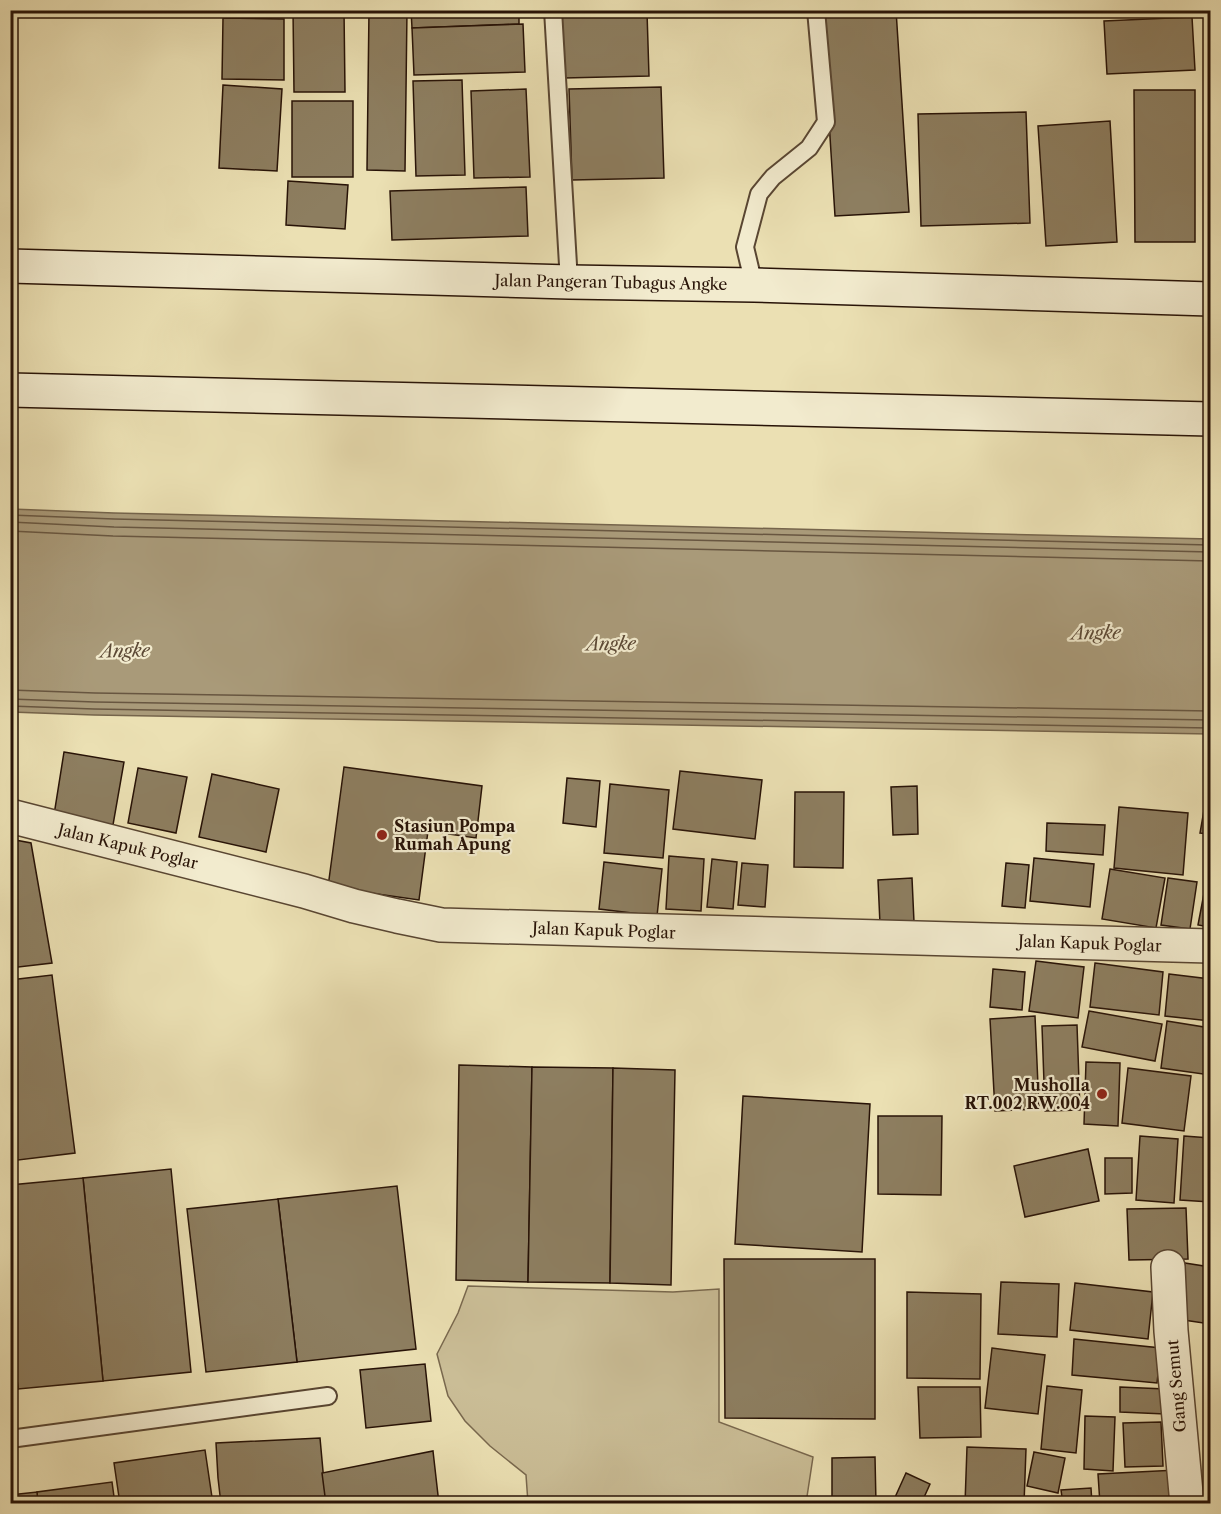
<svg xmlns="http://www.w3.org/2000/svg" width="1221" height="1514" viewBox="0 0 1221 1514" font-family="'Libre Caslon Text',serif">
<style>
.green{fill:#cabd96;stroke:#79684e;stroke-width:1.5}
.water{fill:#a99a79;stroke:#75644b;stroke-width:1.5}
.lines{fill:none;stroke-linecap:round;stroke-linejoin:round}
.shore{stroke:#685640;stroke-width:1.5}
.building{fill:#8d7e60;stroke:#281307;stroke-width:1.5}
.service-casing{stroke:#594632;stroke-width:20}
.minor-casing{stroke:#594632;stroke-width:36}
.tertiary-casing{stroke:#594632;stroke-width:36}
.secondary-casing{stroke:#281307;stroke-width:36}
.service{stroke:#f2ebce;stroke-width:16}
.minor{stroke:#f2ebce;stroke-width:33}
.tertiary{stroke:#f2ebce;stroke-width:33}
.secondary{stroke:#f2ebce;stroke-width:33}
.poi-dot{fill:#8f2418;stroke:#f2ebce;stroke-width:2}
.labels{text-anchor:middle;stroke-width:4.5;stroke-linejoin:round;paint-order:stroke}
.street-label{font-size:16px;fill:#281307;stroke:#f2ebce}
.poi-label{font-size:16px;font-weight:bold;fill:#281307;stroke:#f2ebce;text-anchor:start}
.water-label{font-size:18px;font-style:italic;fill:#5c4935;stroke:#f2ebce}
</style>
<rect width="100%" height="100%" fill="#ebe0b3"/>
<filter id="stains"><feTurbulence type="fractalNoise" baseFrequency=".00333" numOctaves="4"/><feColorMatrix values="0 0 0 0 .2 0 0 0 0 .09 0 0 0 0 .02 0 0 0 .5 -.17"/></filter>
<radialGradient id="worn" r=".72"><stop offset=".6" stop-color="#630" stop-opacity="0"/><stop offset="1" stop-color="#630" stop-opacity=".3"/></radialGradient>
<path class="green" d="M 468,1286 L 673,1292 L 719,1289 L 719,1422 L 813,1457 L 806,1503 L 528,1503 L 526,1475 L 490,1446 L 465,1421 L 448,1396 L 437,1354 L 458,1313 Z"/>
<path class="water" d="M 11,509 L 114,513 L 1210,539 L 1210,734 L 94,715 L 11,712 Z"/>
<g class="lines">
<g class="shore">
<path d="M 10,515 L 114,519 L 1210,545"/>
<path d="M 10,522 L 114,527 L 1210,552"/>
<path d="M 10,531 L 113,536 L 1210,561"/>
<path d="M 10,690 L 95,693 L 1210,711"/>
<path d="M 10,699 L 95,702 L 1210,720"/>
<path d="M 10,706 L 94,709 L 1210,728"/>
</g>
</g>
<g class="building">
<path d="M 293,10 L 344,10 L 345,92 L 294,92 Z"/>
<path d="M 369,10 L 407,10 L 405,171 L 367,170 Z"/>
<path d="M 411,10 L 519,10 L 519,24 L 412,28 Z"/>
<path d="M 822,10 L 896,10 L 909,212 L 835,216 Z"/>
<path d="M 647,12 L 649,76 L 564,78 L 562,14 Z"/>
<path d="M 1192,17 L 1195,70 L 1107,74 L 1104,21 Z"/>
<path d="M 223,18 L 284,19 L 284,80 L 222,79 Z"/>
<path d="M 523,24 L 525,72 L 414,75 L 412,28 Z"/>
<path d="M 462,80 L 465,175 L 416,176 L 413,81 Z"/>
<path d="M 223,85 L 282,89 L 277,171 L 219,168 Z"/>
<path d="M 661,87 L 664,178 L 572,180 L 569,89 Z"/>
<path d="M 526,89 L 530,177 L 474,178 L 471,91 Z"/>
<path d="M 1134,90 L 1195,90 L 1195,242 L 1135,242 Z"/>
<rect x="292" y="101" width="61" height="76"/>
<path d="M 1026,112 L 1030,223 L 921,226 L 918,114 Z"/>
<path d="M 1110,121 L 1117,242 L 1046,246 L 1038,126 Z"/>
<path d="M 288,181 L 348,185 L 345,229 L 286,225 Z"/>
<path d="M 526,187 L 528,236 L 392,240 L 390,191 Z"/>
<path d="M 64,752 L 124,762 L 113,825 L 54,815 Z"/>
<path d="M 344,767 L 482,786 L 476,838 L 428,831 L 419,900 L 328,887 Z"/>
<path d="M 138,768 L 187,777 L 176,833 L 128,823 Z"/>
<path d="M 680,771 L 762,780 L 755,839 L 673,829 Z"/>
<path d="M 212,774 L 279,789 L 266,852 L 199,837 Z"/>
<path d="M 567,778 L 600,781 L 596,827 L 563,823 Z"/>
<path d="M 610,784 L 669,790 L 663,858 L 604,853 Z"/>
<path d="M 917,786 L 918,834 L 893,835 L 891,787 Z"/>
<path d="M 1208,787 L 1210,788 L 1210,834 L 1200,833 Z"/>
<path d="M 795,792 L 844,792 L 843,868 L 794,867 Z"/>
<path d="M 1119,807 L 1188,813 L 1183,875 L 1114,868 Z"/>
<path d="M 1047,823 L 1105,825 L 1103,855 L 1046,851 Z"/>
<path d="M 10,839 L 31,843 L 52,963 L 10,968 Z"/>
<path d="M 669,856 L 704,859 L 701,911 L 666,909 Z"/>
<path d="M 1034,858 L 1094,864 L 1090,907 L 1030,901 Z"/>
<path d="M 712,859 L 737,862 L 733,909 L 707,907 Z"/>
<path d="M 604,862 L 662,869 L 657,916 L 599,909 Z"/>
<path d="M 1210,862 L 1210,927 L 1198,925 Z"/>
<path d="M 742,863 L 768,865 L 765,907 L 738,905 Z"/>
<path d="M 1006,863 L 1029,865 L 1025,908 L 1002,906 Z"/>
<path d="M 1110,869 L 1165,878 L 1156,928 L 1102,919 Z"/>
<path d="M 912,878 L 914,922 L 880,924 L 878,880 Z"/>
<path d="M 1168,878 L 1197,882 L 1190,929 L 1161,925 Z"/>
<path d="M 1036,961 L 1084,967 L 1078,1018 L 1029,1011 Z"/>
<path d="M 1095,963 L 1163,972 L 1159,1015 L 1090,1007 Z"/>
<path d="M 993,969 L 1025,972 L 1022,1010 L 990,1007 Z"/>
<path d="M 1169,974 L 1210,979 L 1210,1021 L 1165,1016 Z"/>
<path d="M 52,975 L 75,1153 L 10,1161 L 10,980 Z"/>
<path d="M 1089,1011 L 1162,1024 L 1155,1061 L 1082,1047 Z"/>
<path d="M 1035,1016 L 1039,1109 L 995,1111 L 990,1019 Z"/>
<path d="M 1167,1021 L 1210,1028 L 1210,1075 L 1161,1068 Z"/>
<path d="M 1077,1025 L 1080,1110 L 1045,1111 L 1042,1026 Z"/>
<path d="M 1086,1062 L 1120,1063 L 1118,1126 L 1084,1124 Z"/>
<path d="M 459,1065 L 532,1067 L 528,1282 L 456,1280 Z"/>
<path d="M 532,1067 L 613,1068 L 610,1283 L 528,1282 Z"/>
<path d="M 613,1068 L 675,1070 L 671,1285 L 610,1283 Z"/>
<path d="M 1128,1068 L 1191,1076 L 1184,1131 L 1122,1123 Z"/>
<path d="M 743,1096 L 870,1104 L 862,1252 L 735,1244 Z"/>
<path d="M 878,1116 L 942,1116 L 941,1195 L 878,1194 Z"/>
<path d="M 1140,1136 L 1178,1139 L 1174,1203 L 1136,1200 Z"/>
<path d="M 1184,1136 L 1210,1138 L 1210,1202 L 1180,1200 Z"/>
<path d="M 1088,1149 L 1099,1201 L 1025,1217 L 1014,1166 Z"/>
<path d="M 1105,1158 L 1132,1158 L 1132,1193 L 1105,1194 Z"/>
<path d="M 171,1169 L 191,1372 L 103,1381 L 83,1178 Z"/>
<path d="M 83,1178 L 103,1381 L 18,1389 L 10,1310 L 10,1185 Z"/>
<path d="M 397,1186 L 416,1349 L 297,1362 L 278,1199 Z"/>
<path d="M 278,1199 L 297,1362 L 206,1372 L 187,1209 Z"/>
<path d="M 1186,1208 L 1188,1259 L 1129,1260 L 1127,1209 Z"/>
<path d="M 724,1259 L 875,1259 L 875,1419 L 725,1418 Z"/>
<path d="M 1185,1263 L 1210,1267 L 1210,1324 L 1177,1319 Z"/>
<path d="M 1001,1282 L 1059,1284 L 1057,1337 L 998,1334 Z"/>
<path d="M 1075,1283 L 1153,1292 L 1148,1339 L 1070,1330 Z"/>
<path d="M 907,1292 L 981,1294 L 980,1379 L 907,1378 Z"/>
<path d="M 10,1310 L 18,1389 L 10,1389 Z"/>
<path d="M 1074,1339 L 1161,1348 L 1157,1383 L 1072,1375 Z"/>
<path d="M 992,1348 L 1045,1355 L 1038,1414 L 985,1408 Z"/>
<path d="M 1210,1358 L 1210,1378 L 1204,1360 Z"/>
<path d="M 425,1364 L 431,1421 L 366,1428 L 360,1370 Z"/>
<path d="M 1047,1386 L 1082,1390 L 1076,1453 L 1041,1449 Z"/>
<path d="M 918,1387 L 980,1387 L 981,1437 L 920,1438 Z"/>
<path d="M 1120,1387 L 1165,1389 L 1165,1414 L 1120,1412 Z"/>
<path d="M 1085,1416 L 1115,1417 L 1113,1471 L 1084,1469 Z"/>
<path d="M 1161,1422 L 1163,1466 L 1125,1467 L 1123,1423 Z"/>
<path d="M 320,1438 L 326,1504 L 221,1504 L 218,1478 L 216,1443 Z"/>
<path d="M 967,1447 L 1026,1449 L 1024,1504 L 965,1504 Z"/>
<path d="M 205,1450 L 213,1504 L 120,1504 L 114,1463 Z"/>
<path d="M 433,1451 L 439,1504 L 326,1504 L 322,1473 Z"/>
<path d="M 1034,1452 L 1065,1458 L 1058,1493 L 1027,1486 Z"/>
<path d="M 875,1457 L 876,1504 L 832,1504 L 832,1458 Z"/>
<path d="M 1177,1470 L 1179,1504 L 1100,1504 L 1098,1474 Z"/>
<path d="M 906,1473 L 930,1484 L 921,1504 L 892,1504 Z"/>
<path d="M 112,1482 L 115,1504 L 38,1504 L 37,1492 Z"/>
<path d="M 1091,1488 L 1092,1504 L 1063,1504 L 1061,1490 Z"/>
<path d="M 37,1492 L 38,1504 L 10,1504 L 10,1495 Z"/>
<path d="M 1030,1497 L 1056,1497 L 1055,1504 L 1030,1504 Z"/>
<path d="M 935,1499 L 958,1503 L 958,1504 L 934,1504 Z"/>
</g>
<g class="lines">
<defs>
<g id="service">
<path d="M 553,10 L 569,282"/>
<path d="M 754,285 L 745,247 L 759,194 L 773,177 L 809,148 L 826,122 L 816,10"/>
<path d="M 10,1439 L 328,1396"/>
</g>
<path id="minor" d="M 1168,1267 L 1171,1331 L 1187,1504"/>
<path id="tertiary" d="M 10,816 L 304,891 L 354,906 L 397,916 L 441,925 L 1210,946"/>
<g id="secondary">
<path d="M 10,266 L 569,282 L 754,285 L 1210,299"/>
<path d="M 10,390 L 1210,419"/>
</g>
</defs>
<use href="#service" class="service-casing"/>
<use href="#minor" class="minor-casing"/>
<use href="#tertiary" class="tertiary-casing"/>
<use href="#secondary" class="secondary-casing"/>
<use href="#service" class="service"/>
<use href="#minor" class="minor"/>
<use href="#tertiary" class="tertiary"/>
<use href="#secondary" class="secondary"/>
</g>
<g class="poi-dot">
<circle cx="382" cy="835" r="6"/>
<circle cx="1102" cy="1094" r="6"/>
</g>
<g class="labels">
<g class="street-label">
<text transform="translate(611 282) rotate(1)" y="6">Jalan Pangeran Tubagus Angke</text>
<text transform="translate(128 846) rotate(14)" y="6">Jalan Kapuk Poglar</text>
<text transform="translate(604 930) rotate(2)" y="6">Jalan Kapuk Poglar</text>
<text transform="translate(1090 943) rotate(2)" y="6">Jalan Kapuk Poglar</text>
<text transform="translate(1176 1386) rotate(-95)" y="6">Gang Semut</text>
</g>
<g class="poi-label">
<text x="394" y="832">Stasiun Pompa<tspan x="394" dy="18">Rumah Apung</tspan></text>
<text x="1090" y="1091" text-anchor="end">Musholla<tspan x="1090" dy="18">RT.002 RW.004</tspan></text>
</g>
<g class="water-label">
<text transform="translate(1096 633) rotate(-1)" y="6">Angke</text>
<text transform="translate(611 644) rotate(-1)" y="6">Angke</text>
<text transform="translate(125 651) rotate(-1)" y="6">Angke</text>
</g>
</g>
<rect width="1221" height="1514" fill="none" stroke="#ebe0b3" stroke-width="36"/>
<rect x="12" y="12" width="1197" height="1490" fill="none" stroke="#281307" stroke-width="3"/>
<rect x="18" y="18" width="1185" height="1478" fill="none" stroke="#281307" stroke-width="1.5"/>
<rect width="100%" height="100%" filter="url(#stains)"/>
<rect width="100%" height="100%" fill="url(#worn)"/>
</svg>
